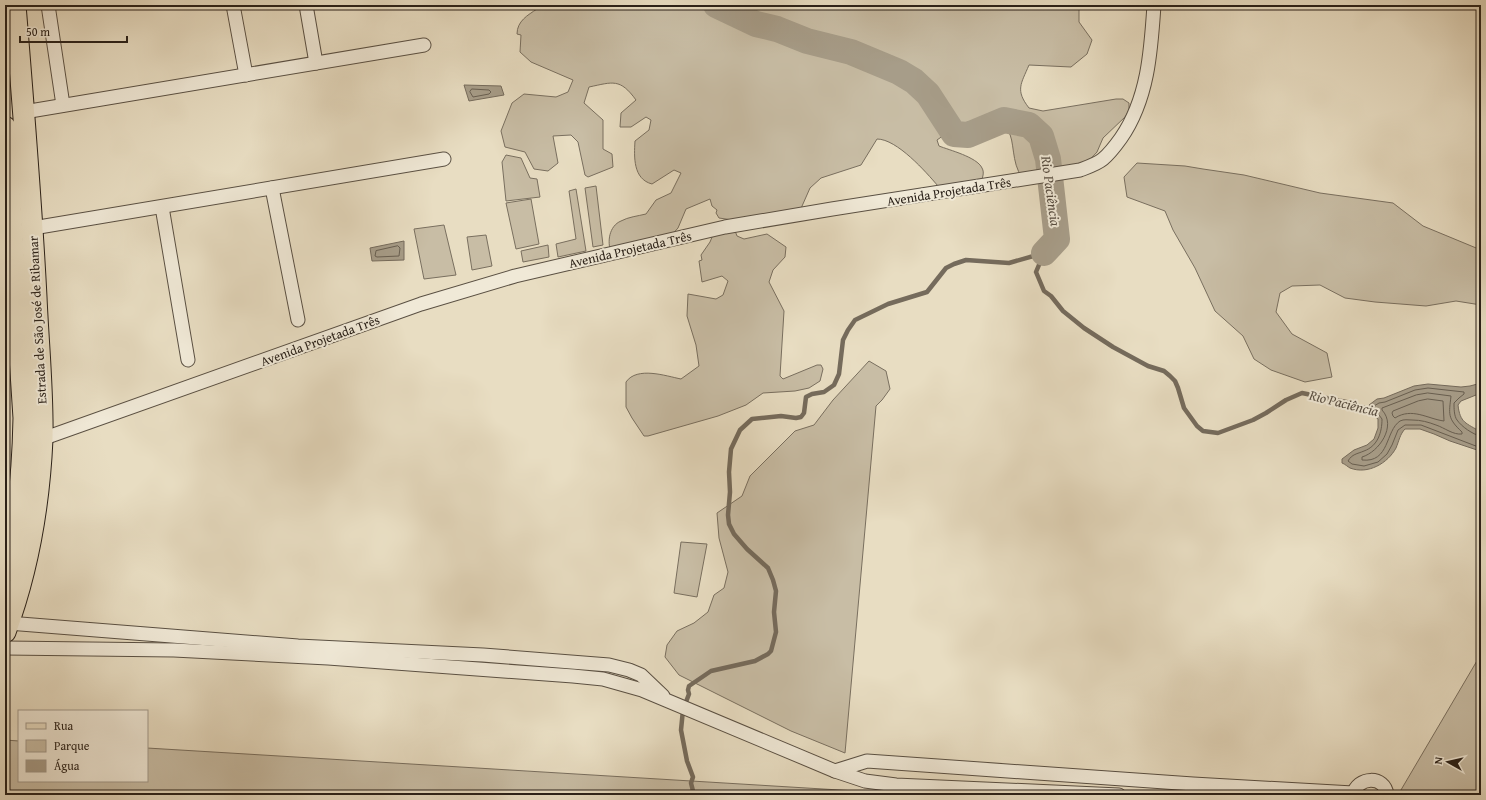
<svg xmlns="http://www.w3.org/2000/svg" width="1486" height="800" viewBox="0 0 1486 800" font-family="'Gentium Book Plus',serif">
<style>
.green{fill:#c8bda5;stroke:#796f5f}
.water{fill:#a79d89;stroke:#756b5c}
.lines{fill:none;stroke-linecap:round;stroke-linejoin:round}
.shore{stroke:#685f51;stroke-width:1}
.stream{stroke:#756b5c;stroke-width:4.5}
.river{stroke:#a79d89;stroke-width:26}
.minor-casing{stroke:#5a5043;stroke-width:15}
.primary-casing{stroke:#2a2119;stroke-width:23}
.minor{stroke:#f0e9d7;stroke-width:13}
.primary{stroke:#e8ddc2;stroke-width:21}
.labels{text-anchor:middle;stroke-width:4;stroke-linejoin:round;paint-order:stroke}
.street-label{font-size:13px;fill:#2a2119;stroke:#f0e9d7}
.water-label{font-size:14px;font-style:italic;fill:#564c40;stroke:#f0e9d7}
</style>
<rect width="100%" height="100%" fill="#e8ddc2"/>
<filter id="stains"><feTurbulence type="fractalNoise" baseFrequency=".005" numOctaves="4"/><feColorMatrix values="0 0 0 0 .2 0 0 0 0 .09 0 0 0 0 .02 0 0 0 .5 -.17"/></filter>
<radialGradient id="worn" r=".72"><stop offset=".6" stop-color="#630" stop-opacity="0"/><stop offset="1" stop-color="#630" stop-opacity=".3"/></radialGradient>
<g class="green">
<path d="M 538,5 L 1077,5 L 1079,7 L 1079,22 L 1092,40 L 1087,54 L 1071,67 L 1029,65 C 1021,84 1015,90 1029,108 L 1043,111 L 1116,99 L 1123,99 L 1129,103 L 1129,110 L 1125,117 L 1103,138 L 1097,152 L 1080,170 L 1022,177 C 1011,163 1015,140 1008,131 C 1005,127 998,126 993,126 C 987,126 981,128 975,129 C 962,131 948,131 937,140 L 939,146 C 949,150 977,157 982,168 C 985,173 982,179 980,184 L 938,186 C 926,172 897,139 877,139 L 861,165 L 821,178 L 810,188 L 795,222 C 769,224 744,222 719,218 L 716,213 L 717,210 L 712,206 L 710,199 L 686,209 L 678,228 L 667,240 L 611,252 C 607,242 609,226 621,221 C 628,217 638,216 646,214 L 656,200 L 671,193 L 681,173 L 674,170 L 652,184 C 633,179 634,157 635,141 L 649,130 L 651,120 L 646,117 L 631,127 L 620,127 L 621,113 L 636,100 C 620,78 613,82 589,87 L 584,103 L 603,120 L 603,149 L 612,154 L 613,167 L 588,177 L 585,175 L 578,142 L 571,135 L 553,136 L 558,163 L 548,171 L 534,169 L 525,152 L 505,147 L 501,131 L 512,103 L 524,94 L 556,97 L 568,92 L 573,80 L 531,62 L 520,52 L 521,35 L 517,34 C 517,21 528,15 537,9 Z"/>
<path d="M 506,155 L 521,158 L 530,178 L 537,179 L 540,197 L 506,201 L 502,162 Z"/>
<path d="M 1137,163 L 1185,166 L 1203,169 L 1244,175 L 1320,193 L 1393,203 L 1423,226 L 1481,250 L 1481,305 L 1456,301 L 1426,306 L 1375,302 L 1345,298 L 1320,285 L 1292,286 L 1280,293 L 1276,312 L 1292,334 L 1327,353 L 1332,377 L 1305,382 L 1271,370 L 1254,359 L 1243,336 L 1215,311 L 1195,268 L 1173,230 L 1165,211 L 1127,197 L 1124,177 Z"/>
<path d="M 596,186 L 603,245 L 593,247 L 585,188 Z"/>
<path d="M 576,189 L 586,251 L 558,257 L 556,244 L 576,239 L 569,191 Z"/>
<path d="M 531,199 L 539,244 L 516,249 L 506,203 Z"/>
<path d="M 444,225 L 456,275 L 424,279 L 414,229 Z"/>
<path d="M 717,225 L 734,228 L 737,236 L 744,239 L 767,234 L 786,247 L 785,257 L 773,270 L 769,282 L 784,311 L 780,376 L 783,379 L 817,365 L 821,365 L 823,369 L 820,381 L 809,388 L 795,391 L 763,393 L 746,405 L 718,416 L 648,436 L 644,436 L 632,418 L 626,407 L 626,382 C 637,366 666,376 681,379 L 699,366 L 696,345 L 687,316 L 688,294 L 716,299 L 723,295 L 728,281 L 722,276 L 702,282 L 699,261 L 702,260 L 701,255 L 710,242 Z"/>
<path d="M 486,235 L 492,266 L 472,270 L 467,237 Z"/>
<path d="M 548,245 L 549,257 L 523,262 L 521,251 Z"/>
<path d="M 869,361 L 886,371 L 890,389 L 882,400 L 876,406 L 845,753 L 791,731 L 679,675 L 665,657 L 667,645 L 677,631 L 694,623 L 708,612 L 714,595 L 724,588 L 728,572 L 719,538 L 717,513 L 742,496 L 750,476 L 795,431 L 814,425 L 833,400 Z"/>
<path d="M 681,542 L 707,544 L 697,597 L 674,593 Z"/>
<path d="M 1481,654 L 1481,795 L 1398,795 Z"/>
<path d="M 5,740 L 19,741 L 19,781 L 147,781 L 147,748 L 922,795 L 5,795 Z"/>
</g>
<g class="water">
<path d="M 464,85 L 501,86 L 504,95 L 469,101 Z"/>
<path d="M 404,241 L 404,260 L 372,261 L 370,248 Z"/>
<path d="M 1481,383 L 1481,393 L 1461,401 L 1458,405 C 1460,423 1466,423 1481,432 L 1481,454 L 1477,450 L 1450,441 L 1434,434 L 1420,429 L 1405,429 C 1400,434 1399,441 1396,448 C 1388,463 1368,475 1350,468 C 1348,467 1345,464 1342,463 L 1342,459 L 1354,450 L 1367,445 L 1374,439 L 1378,428 L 1378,419 L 1372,414 L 1369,405 L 1377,399 L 1384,398 L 1414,386 L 1428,384 L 1461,387 L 1470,386 Z"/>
</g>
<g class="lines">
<g class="shore">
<path d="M 472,89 L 489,90 L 491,92 L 489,94 L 473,97 L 470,92 Z"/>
<path d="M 398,246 L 400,248 L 399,256 L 377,257 L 375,256 L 376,251 Z"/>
<path d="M 1428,393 L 1451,396 C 1449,414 1447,418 1462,432 L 1462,434 C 1453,435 1445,428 1436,425 C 1428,422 1421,420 1412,420 C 1408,420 1404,419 1400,421 C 1385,431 1390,463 1362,460 L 1362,457 C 1379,452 1397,426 1382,410 L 1382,408 L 1416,395 Z"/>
<path d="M 1428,399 L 1443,401 L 1444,421 C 1428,419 1412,407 1395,418 L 1393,416 L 1392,413 L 1393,411 L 1418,401 Z"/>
<path d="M 1481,436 C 1473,435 1461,426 1457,420 C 1454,416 1454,408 1454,403 L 1459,398 L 1464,394 L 1464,392 L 1428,388 L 1415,390 L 1385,402 L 1379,403 L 1374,406 L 1376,411 L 1382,419 C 1382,432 1378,446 1364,451 C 1357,454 1352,454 1348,461 L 1352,464 L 1364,466 L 1378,462 L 1387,454 L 1392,445 L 1398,430 L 1405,425 L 1421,425 L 1481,448"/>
</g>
<g class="stream">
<path d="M 1044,253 L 1036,272 L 1044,291 L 1051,296 L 1063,311 L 1084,328 L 1113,347 L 1148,366 L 1164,371 L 1170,376 L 1175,381 L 1178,388 L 1184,408 L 1197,426 L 1203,431 L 1218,433 L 1253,420 L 1266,413 L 1286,400 L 1302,393 L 1351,403 L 1376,412"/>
<path d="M 694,795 L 691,783 L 693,777 L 687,761 L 681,730 L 683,710 L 689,694 L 688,690 L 689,686 L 711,671 L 755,661 L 768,654 L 771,651 L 776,632 L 774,612 L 776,591 L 773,580 L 768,568 L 747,549 L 734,534 L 729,524 L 728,515 L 730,492 L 729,472 L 731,449 L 740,430 L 752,419 L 781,416 L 796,418 L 801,417 L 804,413 L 806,397 L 812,394 L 824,392 L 834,385 L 839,374 L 843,340 L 848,330 L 855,320 L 888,304 L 927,292 L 946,268 L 954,264 L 966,260 L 1009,263 L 1044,253"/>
</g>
<path class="river" d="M 716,5 L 756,24 L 777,29 L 807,41 L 851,52 L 899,72 L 914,81 L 928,94 L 954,134 L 968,135 L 1004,120 L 1029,125 L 1041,136 L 1048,159 L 1057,239 L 1044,253"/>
<defs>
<g id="minor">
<path d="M 48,5 L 63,105"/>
<path d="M 233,5 L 246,75"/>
<path d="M 306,5 L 316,63"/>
<path d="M 24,112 L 424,45"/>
<path d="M 272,188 L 298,320"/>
<path d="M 162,207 L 188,360"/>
<path d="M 33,228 L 444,159"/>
<path d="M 42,439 L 421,304 L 515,276 L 725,227 L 832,209 L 1080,170 C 1088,167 1097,164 1103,159 C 1109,154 1116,145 1121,138 C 1148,99 1151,51 1154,5"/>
<path d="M 8,623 L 298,646 L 483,655 L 609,665 L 629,670 L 641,675 L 663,696"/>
<path d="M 5,648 L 174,650 L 328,658 L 573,676 L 603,679 L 642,690 L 835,771 L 865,781 L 896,785 L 1119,795"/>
<path d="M 835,771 L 867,761 L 1193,784 L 1353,793"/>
<path d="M 1353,795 C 1357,776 1385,775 1387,795"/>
</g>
<g id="primary">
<path d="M 5,127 L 24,418 C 23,470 19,522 5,572"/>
<path d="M 5,632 C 28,570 39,506 42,439 C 43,392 38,344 36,297 C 31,199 23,102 15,5"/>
</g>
</defs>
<use href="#minor" class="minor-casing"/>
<use href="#primary" class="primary-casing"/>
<use href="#minor" class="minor"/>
<use href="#primary" class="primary"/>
</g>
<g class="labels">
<g class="street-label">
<text transform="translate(949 191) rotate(-9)" y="5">Avenida Projetada Três</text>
<text transform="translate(630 249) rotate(-13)" y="5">Avenida Projetada Três</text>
<text transform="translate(37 320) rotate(-93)" y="5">Estrada de São José de Ribamar</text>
<text transform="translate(320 340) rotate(-20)" y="5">Avenida Projetada Três</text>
</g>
<g class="water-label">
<text transform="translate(1051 191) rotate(82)" y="5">Rio Paciência</text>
<text transform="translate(1344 403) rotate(14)" y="5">Rio Paciência</text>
</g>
</g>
<rect width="1486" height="800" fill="none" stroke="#e8ddc2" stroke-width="20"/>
<rect x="6" y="6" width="1474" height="788" fill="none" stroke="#2a2119" stroke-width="2"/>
<rect x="10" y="10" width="1466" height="780" fill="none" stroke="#2a2119"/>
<rect x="18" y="710" width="130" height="72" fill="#f0e9d7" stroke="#a1998b"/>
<rect x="26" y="723" width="20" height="6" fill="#e8ddc2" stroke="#a1998b"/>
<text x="54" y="730" font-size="12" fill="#2a2119">Rua</text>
<rect x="26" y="740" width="20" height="12" fill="#c8bda5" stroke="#a1998b"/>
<text x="54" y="750" font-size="12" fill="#2a2119">Parque</text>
<rect x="26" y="760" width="20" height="12" fill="#a79d89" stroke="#a1998b"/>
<text x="54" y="770" font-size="12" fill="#2a2119">Água</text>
<g transform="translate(1448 762) rotate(278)" stroke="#f0e9d7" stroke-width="3" paint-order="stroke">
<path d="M0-3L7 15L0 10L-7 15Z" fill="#2a2119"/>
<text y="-6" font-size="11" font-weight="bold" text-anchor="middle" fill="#2a2119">N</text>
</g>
<path d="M20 36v6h107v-6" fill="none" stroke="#2a2119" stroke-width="2"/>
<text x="26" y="36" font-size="12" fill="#2a2119" stroke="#f0e9d7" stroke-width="3" paint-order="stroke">50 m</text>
<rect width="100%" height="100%" filter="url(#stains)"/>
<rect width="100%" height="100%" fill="url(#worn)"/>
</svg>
